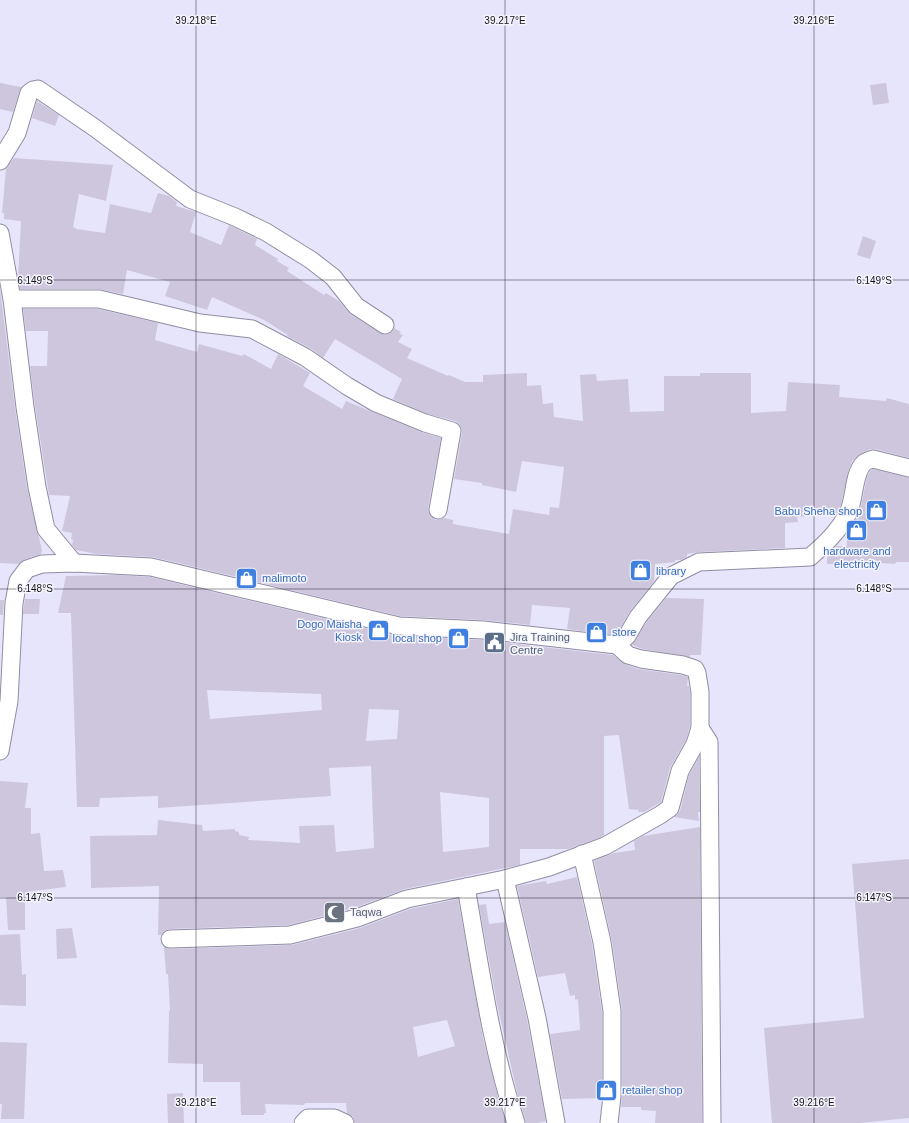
<svg xmlns="http://www.w3.org/2000/svg" width="909" height="1123" viewBox="0 0 909 1123" font-family="Helvetica,sans-serif">
<style>
.building{fill:#cec6dc;fill-rule:evenodd}
.lines{fill:none;stroke-linecap:round;stroke-linejoin:round}
.street-casing{stroke:#908da3;stroke-width:19}
.street{stroke:#fff;stroke-width:17}
.ticks{fill:none;stroke:#14131b;stroke-width:1;stroke-opacity:0.45}
.labels{text-anchor:middle;stroke-width:3;stroke-linejoin:round;paint-order:stroke}
.shop-label{font-size:11px;fill:#366cbe;stroke:#f5f4fd;text-anchor:start}
.service-label{font-size:11px;fill:#4e5e75;stroke:#f5f4fd;text-anchor:start}
.worship-label{font-size:11px;fill:#5b616d;stroke:#f5f4fd;text-anchor:start}
.ticks-label{font-size:10px;text-anchor:middle;fill:#14131b;stroke:#f5f4fd;stroke-width:3;stroke-linejoin:round;paint-order:stroke}
</style>
<rect width="100%" height="100%" fill="#e7e5fc"/>
<g class="building">
<path d="M 0,83 L 21,87 L 13,112 L 0,109 Z"/>
<path d="M 886,83 L 889,103 L 873,105 L 870,85 Z"/>
<path d="M 37,101 L 59,115 L 55,126 L 32,118 Z"/>
<path d="M 14,158 L 113,165 L 106,201 L 79,194 L 73,227 L 76,228 L 76,229 L 105,233 L 110,204 L 151,213 L 158,193 L 169,196 L 177,202 L 176,206 L 196,212 L 190,232 L 221,245 L 229,225 L 257,239 L 255,245 L 278,259 L 277,261 L 289,268 L 287,271 L 324,295 L 326,293 L 339,301 L 350,314 L 380,333 L 384,335 L 389,334 L 393,331 L 394,328 L 401,332 L 400,334 L 403,335 L 398,342 L 412,349 L 407,358 L 448,376 L 449,375 L 465,382 L 483,382 L 483,375 L 527,373 L 527,386 L 541,385 L 543,404 L 553,403 L 554,417 L 583,421 L 580,375 L 596,374 L 597,381 L 628,379 L 630,412 L 664,411 L 664,376 L 700,376 L 700,373 L 751,373 L 751,413 L 786,411 L 788,382 L 840,385 L 839,397 L 886,401 L 887,398 L 909,404 L 909,458 L 875,449 L 870,449 L 860,454 L 852,461 L 849,469 L 841,504 L 837,513 L 797,517 L 798,522 L 785,523 L 785,548 L 699,552 L 687,554 L 687,557 L 681,560 L 675,560 L 675,562 L 655,564 L 654,581 L 630,611 L 619,630 L 614,635 L 567,629 L 570,608 L 532,605 L 530,625 L 484,620 L 400,616 L 153,557 L 97,554 L 76,550 L 72,545 L 73,540 L 71,539 L 72,533 L 62,531 L 70,496 L 49,495 L 35,406 L 30,366 L 47,366 L 48,331 L 26,331 L 23,309 L 98,309 L 158,323 L 155,340 L 197,352 L 199,344 L 242,356 L 244,354 L 271,369 L 278,354 L 310,373 L 303,386 L 342,409 L 346,401 L 421,432 L 441,438 L 428,508 L 429,514 L 431,517 L 436,520 L 441,519 L 444,518 L 453,520 L 453,524 L 509,534 L 513,509 L 549,515 L 550,507 L 559,508 L 564,467 L 522,461 L 516,492 L 482,485 L 482,483 L 454,479 L 462,433 L 461,428 L 459,424 L 455,421 L 428,414 L 393,399 L 402,379 L 335,339 L 323,358 L 310,348 L 287,336 L 288,335 L 264,320 L 212,297 L 207,310 L 165,296 L 170,282 L 127,270 L 123,294 L 99,289 L 20,289 L 18,278 L 21,221 L 4,219 L 4,213 L 2,213 L 6,169 Z"/>
<path d="M 863,236 L 876,241 L 870,259 L 857,255 Z"/>
<path d="M 0,289 L 15,408 L 27,488 L 42,550 L 41,554 L 24,560 L 18,564 L 0,563 Z"/>
<path d="M 873,469 L 909,478 L 909,562 L 896,562 L 895,564 L 867,562 L 867,564 L 827,564 L 827,556 L 835,549 L 836,546 L 847,546 L 847,533 L 860,511 L 867,477 L 871,470 Z"/>
<path d="M 119,575 L 150,577 L 397,636 L 482,640 L 613,655 L 625,664 L 638,669 L 681,675 L 688,677 L 687,686 L 689,686 L 690,693 L 690,726 L 686,740 L 670,768 L 661,802 L 644,812 L 638,812 L 639,810 L 629,809 L 619,735 L 604,736 L 604,835 L 601,837 L 568,849 L 520,849 L 520,865 L 405,889 L 354,908 L 289,925 L 170,929 L 164,931 L 161,935 L 158,935 L 159,886 L 91,888 L 90,836 L 157,835 L 158,820 L 202,825 L 203,831 L 235,829 L 235,831 L 239,832 L 239,835 L 249,837 L 248,840 L 300,843 L 299,826 L 334,825 L 336,852 L 374,848 L 371,766 L 329,768 L 331,796 L 158,808 L 158,796 L 100,798 L 99,807 L 77,807 L 71,613 L 58,613 L 66,576 ZM 207,690 L 321,694 L 322,710 L 210,719 ZM 369,709 L 399,710 L 397,739 L 366,741 ZM 440,792 L 489,798 L 489,847 L 443,852 Z"/>
<path d="M 666,598 L 704,599 L 701,655 L 690,655 L 690,657 L 643,649 L 632,645 L 646,623 Z"/>
<path d="M 25,599 L 40,599 L 39,614 L 23,614 Z"/>
<path d="M 0,600 L 4,600 L 3,615 L 0,615 Z"/>
<path d="M 699,757 L 700,812 L 698,812 L 699,821 L 674,817 L 680,811 L 689,775 Z"/>
<path d="M 0,781 L 28,783 L 25,808 L 31,808 L 31,834 L 40,833 L 44,871 L 63,870 L 66,887 L 25,892 L 25,930 L 8,930 L 6,897 L 0,897 Z"/>
<path d="M 700,827 L 702,1123 L 655,1123 L 656,1111 L 641,1110 L 641,1107 L 621,1107 L 622,1096 L 622,1010 L 612,941 L 594,861 L 614,853 L 635,850 L 634,841 L 643,836 Z"/>
<path d="M 909,859 L 909,1118 L 860,1123 L 772,1123 L 764,1028 L 864,1018 L 852,864 Z"/>
<path d="M 577,877 L 592,944 L 602,1012 L 602,1098 L 562,1099 L 550,1034 L 580,1030 L 578,999 L 575,1000 L 575,995 L 570,996 L 565,973 L 538,977 L 517,886 L 546,881 L 547,884 Z"/>
<path d="M 458,899 L 483,1038 L 498,1097 L 506,1123 L 355,1123 L 353,1117 L 347,1113 L 346,1103 L 305,1103 L 304,1105 L 265,1104 L 266,1113 L 264,1113 L 264,1115 L 241,1115 L 240,1082 L 203,1082 L 203,1064 L 168,1063 L 169,1011 L 170,1011 L 168,974 L 166,974 L 164,946 L 170,949 L 292,945 L 360,928 L 410,909 ZM 447,1020 L 455,1046 L 418,1057 L 413,1027 Z"/>
<path d="M 486,904 L 489,924 L 505,922 L 527,1020 L 546,1121 L 538,1123 L 526,1123 L 517,1092 L 497,1004 L 479,905 Z"/>
<path d="M 72,928 L 77,958 L 57,959 L 56,929 Z"/>
<path d="M 20,934 L 22,975 L 26,974 L 26,1006 L 0,1005 L 0,935 Z"/>
<path d="M 0,1042 L 27,1043 L 24,1119 L 1,1119 L 2,1104 L 0,1104 Z"/>
<path d="M 183,1093 L 184,1123 L 168,1123 L 167,1094 Z"/>
</g>
<g class="lines">
<defs>
<g id="street">
<path d="M 0,161 L 17,133 L 29,93 L 33,90 L 38,89 L 95,128 L 190,199 L 235,217 L 266,232 L 311,260 L 333,277 L 356,306 L 385,325"/>
<path d="M 0,233 L 12,299 L 25,407 L 37,487 L 46,529 L 74,563"/>
<path d="M 12,299 L 99,299 L 200,323 L 252,329 L 305,357 L 347,386 L 376,403 L 425,423 L 452,431 L 438,510"/>
<path d="M 700,728 L 709,742 L 712,1123"/>
<path d="M 0,751 L 9,701 L 14,603 L 18,581 L 27,569 L 42,564 L 74,563 L 151,567 L 399,626 L 483,630 L 617,645 L 627,636 L 638,617 L 671,576 L 699,562 L 810,557 C 825,544 839,531 848,513 C 855,500 853,473 864,463 C 866,461 870,460 873,459 L 909,468"/>
<path d="M 582,854 L 602,942 L 612,1011 L 612,1096 L 609,1123"/>
<path d="M 505,879 L 537,1018 L 556,1123"/>
<path d="M 466,887 C 480,966 491,1047 516,1123"/>
<path d="M 170,939 L 290,935 L 357,918 L 407,899 L 505,879 L 549,867 L 605,846 L 660,815 L 670,808 L 680,771 L 695,744 L 700,728 L 700,692 L 697,673 L 695,669 L 683,665 L 641,659 L 628,655 L 617,645"/>
<path d="M 303,1123 L 308,1118 L 334,1118 L 345,1123"/>
</g>
</defs>
<use href="#street" class="street-casing"/>
<use href="#street" class="street"/>
</g>
<path class="ticks" d="M 196,0 L 196,1123M 505,0 L 505,1123M 814,0 L 814,1123M 0,280 L 909,280M 0,589 L 909,589M 0,898 L 909,898"/>
<defs>
<symbol id="shop-square" viewBox="-11 -11 22 22"><rect x="-9" y="-9" width="18" height="18" rx="4" fill="#3f7fe0" stroke="#f5f4fd"/><path d="M-5-2.5h2.3a2.7 3.5 0 0 1 5.4 0H5L5.5 6h-11ZM-1.5-2.5h3a1.5 2.3 0 0 0-3 0Z" fill="#fff"/></symbol>
<symbol id="civic-square" viewBox="-11 -11 22 22"><rect x="-9" y="-9" width="18" height="18" rx="4" fill="#5c6f8a" stroke="#f5f4fd"/><path d="M-.6-6.5H3V-4.5H.6V-3L4-1V1h2V6H-6V1h2V-1L-.6-3ZM-1.2 2.5V6h2.4V2.5Z" fill="#fff"/></symbol>
<symbol id="mosque-square" viewBox="-11 -11 22 22"><rect x="-9" y="-9" width="18" height="18" rx="4" fill="#6b7280" stroke="#f5f4fd"/><path d="M3.5-4.9A6 6 0 1 0 3.5 4.9A5 5 0 1 1 3.5-4.9Z" fill="#fff"/></symbol>
</defs>
<g fill-rule="evenodd">
<use href="#shop-square" x="864" y="498" width="25" height="25"/>
<use href="#shop-square" x="844" y="518" width="25" height="25"/>
<use href="#shop-square" x="628" y="558" width="25" height="25"/>
<use href="#shop-square" x="234" y="566" width="25" height="25"/>
<use href="#shop-square" x="366" y="618" width="25" height="25"/>
<use href="#shop-square" x="584" y="620" width="25" height="25"/>
<use href="#shop-square" x="446" y="626" width="25" height="25"/>
<use href="#civic-square" x="482" y="630" width="25" height="25"/>
<use href="#mosque-square" x="322" y="900" width="25" height="25"/>
<use href="#shop-square" x="594" y="1078" width="25" height="25"/>
</g>
<g class="labels">
<g class="shop-label">
<text x="862" y="515" text-anchor="end">Babu Sheha shop</text>
<text x="857" y="555" text-anchor="middle">hardware and<tspan x="857" dy="13">electricity</tspan></text>
<text x="656" y="575">library</text>
<text x="262" y="582">malimoto</text>
<text x="362" y="628" text-anchor="end">Dogo Maisha<tspan x="362" dy="13">Kiosk</tspan></text>
<text x="612" y="636">store</text>
<text x="442" y="642" text-anchor="end">local shop</text>
<text x="622" y="1094">retailer shop</text>
</g>
<g class="service-label">
<text x="510" y="641">Jira Training<tspan x="510" dy="13">Centre</tspan></text>
</g>
<g class="worship-label">
<text x="350" y="916">Taqwa</text>
</g>
</g>
<g class="ticks-label">
<text x="196" y="24">39.218°E</text>
<text x="505" y="24">39.217°E</text>
<text x="814" y="24">39.216°E</text>
<text x="874" y="284">6.149°S</text>
<text x="35" y="284">6.149°S</text>
<text x="874" y="592">6.148°S</text>
<text x="35" y="592">6.148°S</text>
<text x="874" y="901">6.147°S</text>
<text x="35" y="901">6.147°S</text>
<text x="196" y="1106">39.218°E</text>
<text x="505" y="1106">39.217°E</text>
<text x="814" y="1106">39.216°E</text>
</g>
</svg>
